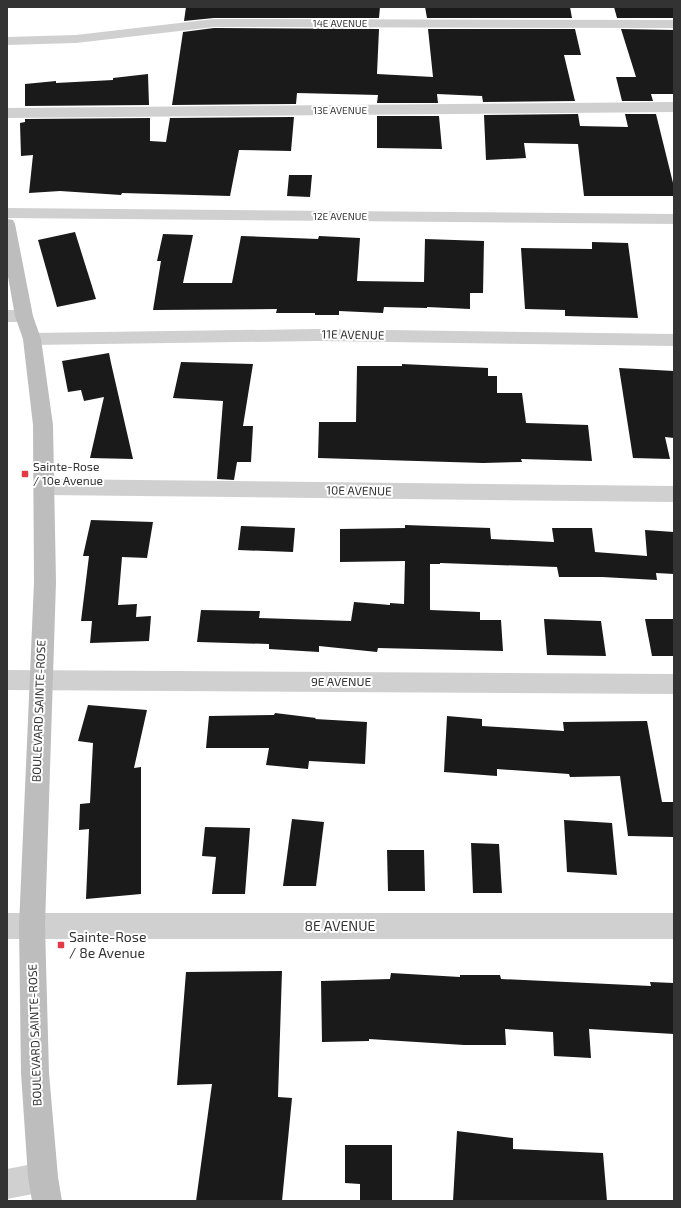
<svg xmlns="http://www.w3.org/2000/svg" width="681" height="1208" viewBox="0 0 681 1208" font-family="'Exo 2',sans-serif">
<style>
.building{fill:#1a1a1a}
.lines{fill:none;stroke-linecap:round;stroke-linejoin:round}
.street{fill:#d0d0d0;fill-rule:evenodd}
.secondary{fill:#bdbdbd;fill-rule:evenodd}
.poi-dot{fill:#e63946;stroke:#fff;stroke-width:1.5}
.labels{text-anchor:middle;stroke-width:4;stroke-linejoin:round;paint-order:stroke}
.far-street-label{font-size:10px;fill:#333;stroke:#fff}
.street-label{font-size:12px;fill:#333;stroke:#fff}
.poi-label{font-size:12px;fill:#333;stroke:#fff;text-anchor:start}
.near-street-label{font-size:14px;fill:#333;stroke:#fff}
.near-poi-label{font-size:14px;fill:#333;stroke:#fff;text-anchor:start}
</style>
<rect width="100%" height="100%" fill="#fff"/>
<g class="building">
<path d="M 186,7 L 380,7 L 379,18 L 214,18 L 184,21 Z"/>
<path d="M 425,7 L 570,7 L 572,18 L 427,18 Z"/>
<path d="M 614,7 L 674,7 L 674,18 L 617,18 Z"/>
<path d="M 214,28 L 379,29 L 377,74 L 433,77 L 428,29 L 575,29 L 581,55 L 564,55 L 575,101 L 483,102 L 482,96 L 437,94 L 438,103 L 377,103 L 378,95 L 297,93 L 296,104 L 172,105 L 183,32 Z"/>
<path d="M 621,29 L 674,30 L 674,94 L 651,94 L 653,101 L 622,101 L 616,77 L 636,77 Z"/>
<path d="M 148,74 L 149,105 L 25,106 L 25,84 L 56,81 L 56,83 L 113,80 L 113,78 Z"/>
<path d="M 578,114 L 580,126 L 628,127 L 625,114 L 656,114 L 674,187 L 674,196 L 584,196 L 578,144 L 524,143 L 526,158 L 486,160 L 484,115 Z"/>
<path d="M 377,116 L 439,116 L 442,149 L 377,148 Z"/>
<path d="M 294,117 L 291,151 L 239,150 L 230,196 L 122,193 L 121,195 L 60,191 L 29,193 L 33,155 L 21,156 L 20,123 L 25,122 L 25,119 L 150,118 L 150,141 L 166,142 L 170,118 Z"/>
<path d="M 289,175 L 312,175 L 310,197 L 287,196 Z"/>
<path d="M 75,232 L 96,299 L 57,307 L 38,240 Z"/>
<path d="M 163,234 L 193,235 L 183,283 L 232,283 L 241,236 L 318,239 L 319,236 L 360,238 L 357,281 L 424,282 L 425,239 L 484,241 L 483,293 L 470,293 L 470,309 L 427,307 L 427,308 L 384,307 L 383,313 L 339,311 L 339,315 L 315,315 L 315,313 L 276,313 L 277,309 L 153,310 L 161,261 L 157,261 Z"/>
<path d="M 592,242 L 628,243 L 638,318 L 565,316 L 565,310 L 525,309 L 521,248 L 592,249 Z"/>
<path d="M 109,353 L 111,363 L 133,459 L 90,458 L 104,397 L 84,401 L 81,390 L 68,392 L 62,361 Z"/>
<path d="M 181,362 L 253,364 L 243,426 L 253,426 L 251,462 L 237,462 L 234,480 L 217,479 L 223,401 L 173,398 Z"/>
<path d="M 402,364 L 488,368 L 488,376 L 497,376 L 497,393 L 522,393 L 526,423 L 588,425 L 592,461 L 521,459 L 522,462 L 483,463 L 318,458 L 319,422 L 356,422 L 357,366 L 402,366 Z"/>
<path d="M 619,368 L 674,371 L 674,438 L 665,437 L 670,459 L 633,458 Z"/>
<path d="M 91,520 L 153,522 L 147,558 L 122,557 L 118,605 L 137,604 L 136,617 L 151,616 L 149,641 L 90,643 L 92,621 L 81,621 L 89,556 L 83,556 Z"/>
<path d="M 405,525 L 490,528 L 491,539 L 554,542 L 552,528 L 592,528 L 595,552 L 647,556 L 645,530 L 674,532 L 674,574 L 656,573 L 657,580 L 602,577 L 559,577 L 557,567 L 440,563 L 440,564 L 430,564 L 430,610 L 480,612 L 480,620 L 501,620 L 503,651 L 378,648 L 377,652 L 319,646 L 319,652 L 269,649 L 269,644 L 197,642 L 201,610 L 260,611 L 259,618 L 351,621 L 354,602 L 390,605 L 390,603 L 404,604 L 405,561 L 340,562 L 340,529 L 405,528 Z"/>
<path d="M 241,526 L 295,528 L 293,552 L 238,550 Z"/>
<path d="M 544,619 L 601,621 L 606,656 L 547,655 Z"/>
<path d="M 645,619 L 674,619 L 674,656 L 652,656 Z"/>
<path d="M 88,705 L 147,710 L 134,768 L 141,767 L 141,894 L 86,899 L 89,829 L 79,830 L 80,804 L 90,803 L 93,743 L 78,741 Z"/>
<path d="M 275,713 L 316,718 L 315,719 L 367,722 L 365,764 L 309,761 L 308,769 L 266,765 L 269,748 L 206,748 L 209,716 L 274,715 Z"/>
<path d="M 447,716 L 482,719 L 482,726 L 564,731 L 563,722 L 647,721 L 662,802 L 674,802 L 674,837 L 628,836 L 620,776 L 570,777 L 569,774 L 497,769 L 497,776 L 444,772 Z"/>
<path d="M 292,819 L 324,822 L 316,886 L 283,886 Z"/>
<path d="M 564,820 L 612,823 L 617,875 L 567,872 Z"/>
<path d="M 205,827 L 250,828 L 245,894 L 212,894 L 216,857 L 202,856 Z"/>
<path d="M 471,843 L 499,844 L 502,893 L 473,893 Z"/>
<path d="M 387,850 L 424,850 L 425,891 L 388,891 Z"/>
<path d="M 282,971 L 278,1097 L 292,1098 L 282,1201 L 196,1201 L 212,1084 L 177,1085 L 186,972 Z"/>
<path d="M 391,973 L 460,977 L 460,975 L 500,975 L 501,979 L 651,986 L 650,982 L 674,983 L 674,1034 L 589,1029 L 591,1058 L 554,1056 L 553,1032 L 505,1029 L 506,1045 L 464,1045 L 369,1039 L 369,1041 L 322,1042 L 321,981 L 390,979 Z"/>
<path d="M 457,1131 L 513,1138 L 513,1149 L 603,1153 L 607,1201 L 453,1201 Z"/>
<path d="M 345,1145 L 392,1145 L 392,1201 L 360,1201 L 360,1184 L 345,1183 Z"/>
</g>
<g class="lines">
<g class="street">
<path d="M 214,19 L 674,20 L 674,28 L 214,27 L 76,43 L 7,45 L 7,37 L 76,35 Z"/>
<path d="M 674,102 L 674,112 L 7,118 L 7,108 Z"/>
<path d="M 7,208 L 674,214 L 674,224 L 7,218 Z"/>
<path d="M 7,310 L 24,310 L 30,312 L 33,316 L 30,320 L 24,322 L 7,322 Z"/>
<path d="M 317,329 L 674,334 L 674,346 L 317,341 L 32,345 L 26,343 L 23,339 L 26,335 L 32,333 Z"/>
<path d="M 45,479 L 674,486 L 674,502 L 45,495 L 38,492 L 35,487 L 38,482 Z"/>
<path d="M 7,670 L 674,674 L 674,694 L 7,690 Z"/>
<rect x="7" y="913" width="667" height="26"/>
<path d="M 43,1162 L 54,1166 L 58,1177 L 54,1188 L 43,1192 L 7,1199 L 7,1169 Z"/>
</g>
<path class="secondary" d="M 7,219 L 13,220 L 15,224 L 33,316 L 41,339 L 53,425 L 56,582 L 45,926 L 49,1073 L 58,1177 L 62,1201 L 32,1201 L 28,1177 L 21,1073 L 19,926 L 34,582 L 33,425 L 23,339 L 15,316 L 7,271 Z"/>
</g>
<g class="poi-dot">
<rect x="21" y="470" width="8" height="8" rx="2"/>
<rect x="57" y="941" width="8" height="8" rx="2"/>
</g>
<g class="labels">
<g class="far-street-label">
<text x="340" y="27">14E AVENUE</text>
<text x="340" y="114">13E AVENUE</text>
<text x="340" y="220">12E AVENUE</text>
</g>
<g class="street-label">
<text transform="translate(353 335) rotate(1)" y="4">11E AVENUE</text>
<text transform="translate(359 491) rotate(1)" y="4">10E AVENUE</text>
<text x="341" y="686">9E AVENUE</text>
<text transform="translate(39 711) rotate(-88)" y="4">BOULEVARD SAINTE-ROSE</text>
<text transform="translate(35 1035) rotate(-92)" y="4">BOULEVARD SAINTE-ROSE</text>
</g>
<g class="poi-label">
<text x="33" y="471">Sainte-Rose<tspan x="33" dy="14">/ 10e Avenue</tspan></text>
</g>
<g class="near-street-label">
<text x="340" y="931">8E AVENUE</text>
</g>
<g class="near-poi-label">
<text x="69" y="942">Sainte-Rose<tspan x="69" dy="16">/ 8e Avenue</tspan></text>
</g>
</g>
<rect width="681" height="1208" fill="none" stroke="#333333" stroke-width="16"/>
</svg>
